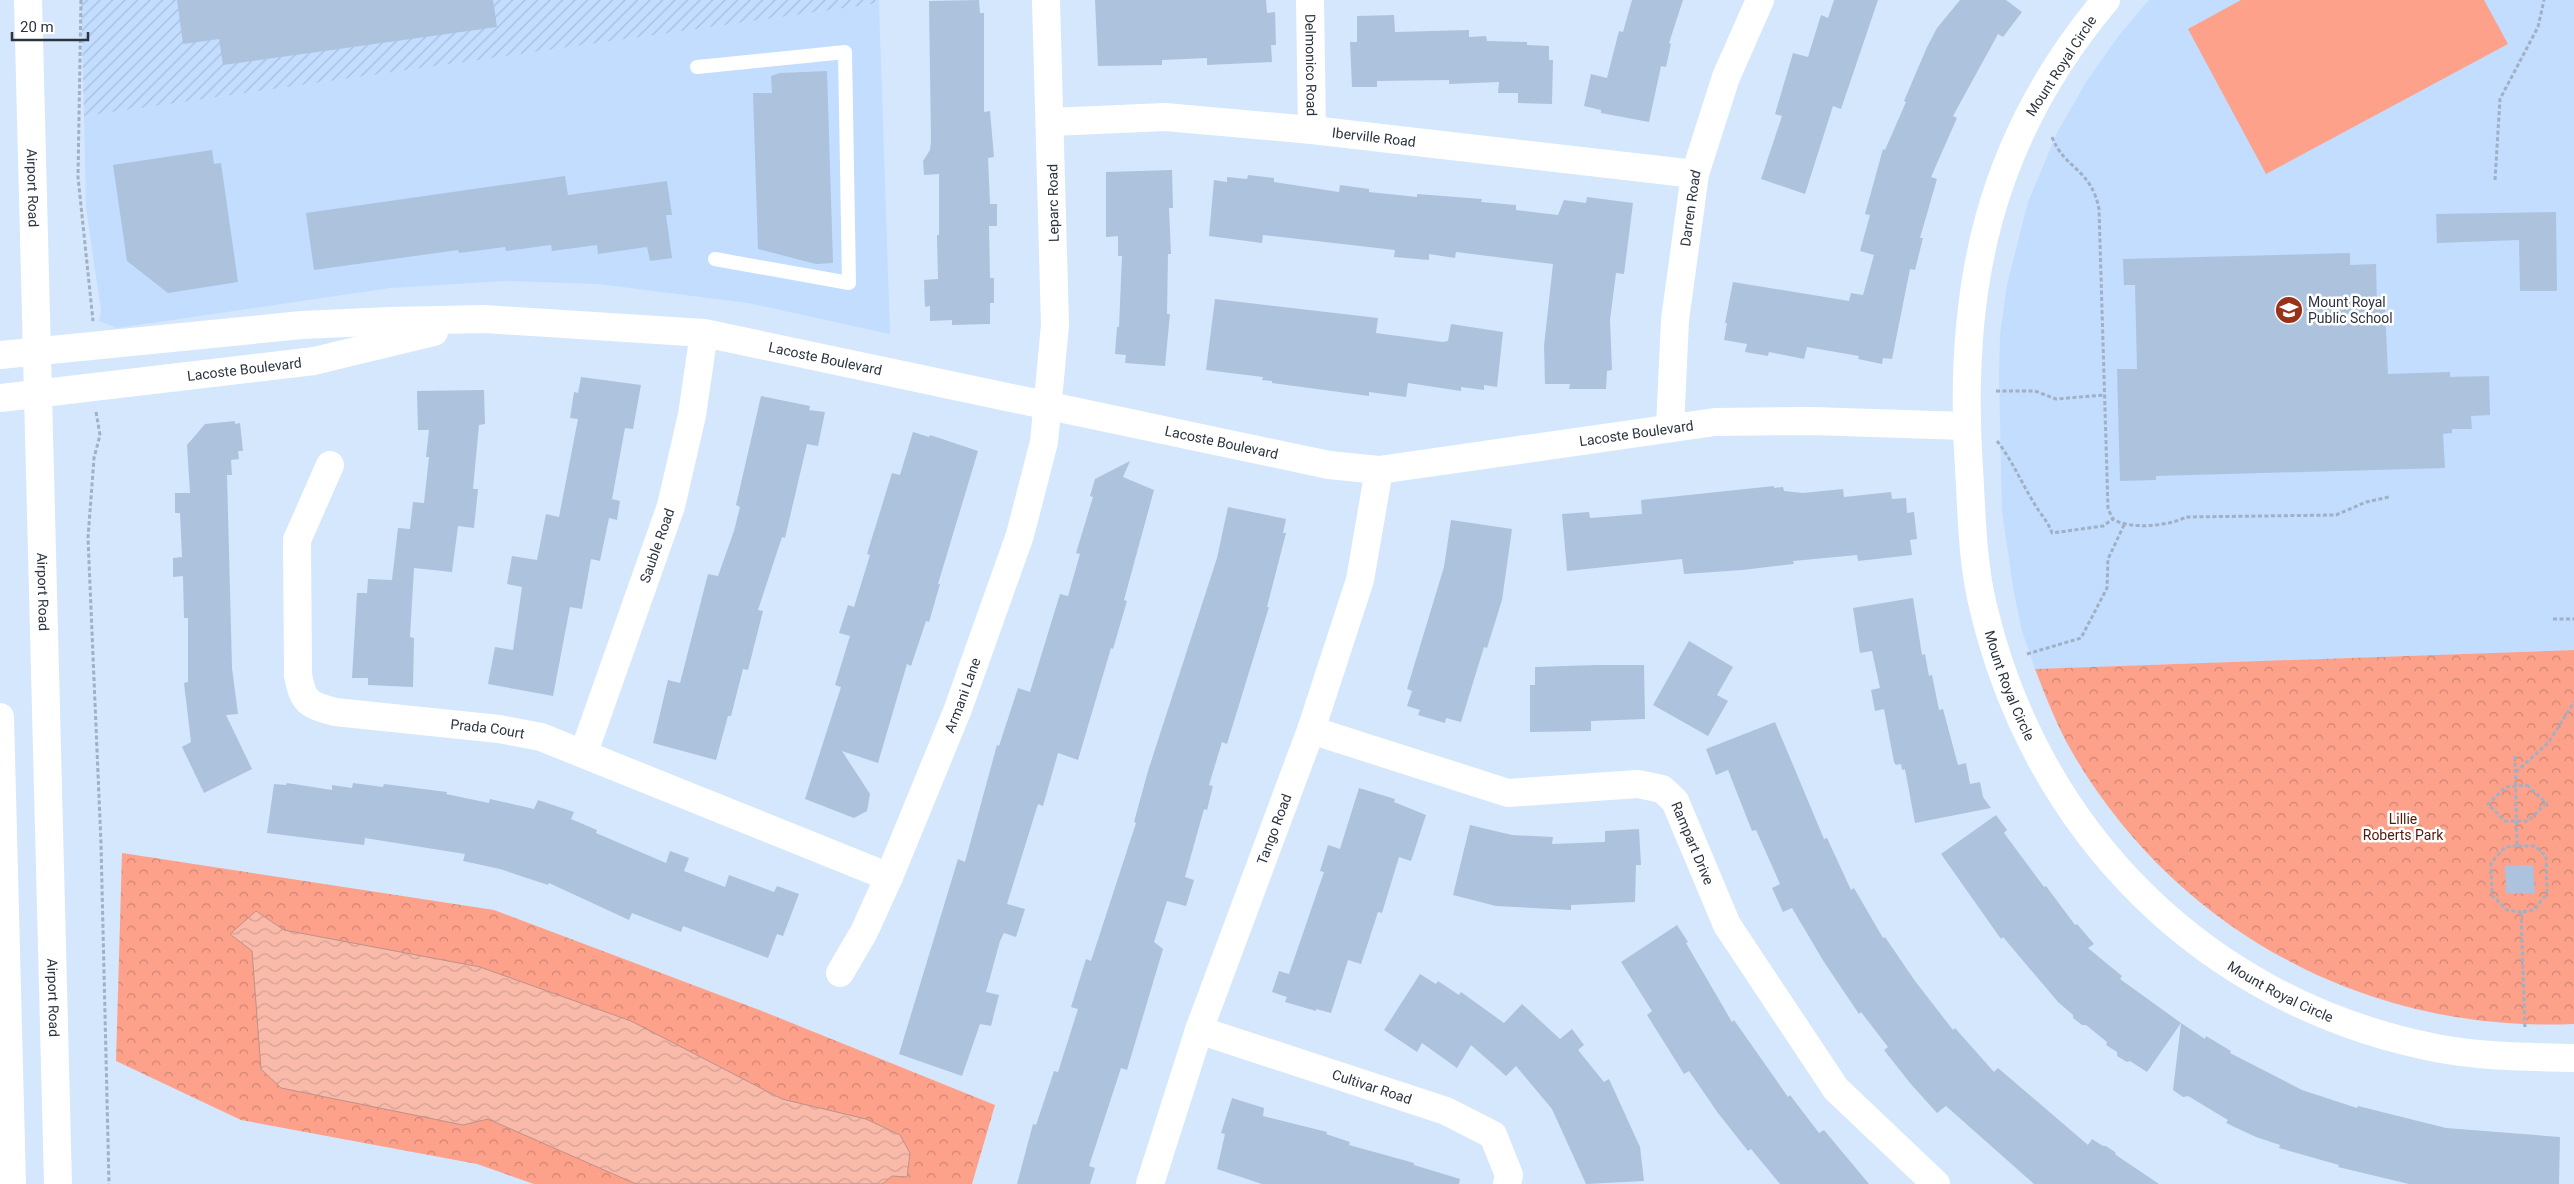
<svg xmlns="http://www.w3.org/2000/svg" width="2574" height="1184" viewBox="0 0 2574 1184" font-family="Roboto,sans-serif">
<style>
.built{fill:#c2ddff}
.industrial{fill:url(#industrial-furrows)}
.park{fill:url(#park-crowns)}
.pitch{fill:#fea18b}
.water{fill:url(#water-waves);stroke:#bc928a}
.building{fill:#adc2dd}
.lines{fill:none;stroke-linecap:round;stroke-linejoin:round}
.path{stroke:#a1b0c2;stroke-width:3;stroke-dasharray:4 2.5;stroke-linecap:butt}
.service{stroke:#fff;stroke-width:14}
.minor{stroke:#fff;stroke-width:28}
.tertiary{stroke:#fff;stroke-width:28}
.secondary{stroke:#fff;stroke-width:28}
.labels{text-anchor:middle;stroke-width:5;stroke-linejoin:round;paint-order:stroke}
.street-label{font-size:14px;fill:#2c343f;stroke:#fff}
.poi-label{font-size:14px;fill:#2c343f;stroke:#fff;text-anchor:start}
.park-label{font-size:14px;fill:#561709;stroke:#fff}
</style>
<defs>
<pattern id="industrial-furrows" width="10" height="10" patternUnits="userSpaceOnUse" patternTransform="scale(1.25)"><rect width="10" height="10" fill="#c2ddff"/><path d="M-1 1l2-2M0 10L10 0M9 11l2-2" fill="none" stroke="#a7bedc"/></pattern>
<pattern id="park-crowns" width="20" height="18" patternUnits="userSpaceOnUse" patternTransform="scale(1.25)"><rect width="20" height="18" fill="#fea18b"/><path d="M2 6a3 3 0 1 1 6 0M12 15a3 3 0 1 1 6 0" fill="none" stroke="#ce8473"/></pattern>
<pattern id="water-waves" width="16" height="10" patternUnits="userSpaceOnUse" patternTransform="scale(1.25)"><rect width="16" height="10" fill="#f9baaa"/><path d="M0 5q4-4 8 0t8 0" fill="none" stroke="#d6a093"/></pattern>
</defs>
<rect width="100%" height="100%" fill="#d5e7fd"/>
<g class="built">
<path d="M 2149,0 L 2574,0 L 2574,650 L 2035,669 L 2022,631 L 2014,593 L 2002,512 L 1999,375 L 2000,335 L 2007,285 L 2028,202 L 2057,133 L 2086,82 L 2120,34 Z"/>
<path d="M 879,3 L 890,334 L 748,303 L 598,284 L 506,281 L 390,288 L 117,328 L 99,321 L 101,310 L 86,208 L 84,116 Z"/>
</g>
<path class="industrial" d="M 81,0 L 879,0 L 879,3 L 84,116 Z"/>
<g class="park">
<path d="M 2574,650 L 2574,1024 C 2367,1033 2177,932 2072,752 C 2057,726 2046,697 2035,669 Z"/>
<path d="M 122,853 L 494,910 L 767,1013 L 995,1105 L 972,1184 L 534,1184 L 477,1164 L 241,1120 L 116,1061 Z"/>
</g>
<path class="pitch" d="M 2241,0 L 2484,0 L 2508,44 L 2266,174 L 2188,29 Z"/>
<path class="water" d="M 256,911 L 284,930 L 480,967 L 631,1021 L 782,1099 L 866,1119 L 900,1135 L 910,1153 L 907,1177 L 892,1176 L 882,1184 L 636,1184 L 488,1119 L 463,1125 L 281,1088 L 261,1069 L 252,951 L 230,934 Z"/>
<g class="building">
<path d="M 177,0 L 493,0 L 497,27 L 223,65 L 219,39 L 183,44 Z"/>
<path d="M 979,0 L 980,13 L 984,13 L 984,112 L 990,111 L 994,157 L 988,158 L 990,204 L 997,204 L 997,226 L 989,226 L 990,278 L 994,278 L 994,303 L 990,303 L 990,324 L 952,325 L 952,320 L 930,321 L 930,306 L 925,307 L 924,280 L 938,279 L 937,235 L 939,235 L 939,174 L 924,175 L 923,161 L 930,150 L 931,141 L 929,1 Z"/>
<path d="M 1095,0 L 1266,0 L 1267,13 L 1275,12 L 1276,45 L 1271,45 L 1272,62 L 1207,65 L 1207,58 L 1162,60 L 1162,65 L 1098,66 Z"/>
<path d="M 1632,0 L 1683,0 L 1669,43 L 1671,44 L 1666,67 L 1661,66 L 1649,122 L 1601,113 L 1601,110 L 1584,106 L 1591,74 L 1607,78 L 1619,31 L 1623,32 Z"/>
<path d="M 1834,0 L 1878,0 L 1841,109 L 1833,106 L 1805,194 L 1761,179 L 1782,116 L 1775,114 L 1793,53 L 1808,57 L 1821,15 L 1828,18 Z"/>
<path d="M 1960,0 L 2006,0 L 2022,12 L 2003,37 L 1998,34 L 1953,116 L 1957,118 L 1931,177 L 1937,179 L 1920,238 L 1923,238 L 1915,270 L 1910,269 L 1892,359 L 1883,358 L 1882,364 L 1858,359 L 1859,356 L 1807,347 L 1804,359 L 1769,352 L 1768,356 L 1745,352 L 1747,344 L 1724,340 L 1727,323 L 1725,323 L 1733,282 L 1849,301 L 1851,293 L 1863,295 L 1874,255 L 1860,251 L 1870,215 L 1865,214 L 1883,149 L 1885,150 L 1906,102 L 1904,101 L 1927,47 L 1937,28 Z"/>
<path d="M 1394,15 L 1395,32 L 1469,30 L 1469,37 L 1486,36 L 1487,41 L 1527,42 L 1527,45 L 1549,46 L 1549,60 L 1553,60 L 1552,104 L 1518,103 L 1518,93 L 1498,93 L 1499,82 L 1449,84 L 1449,80 L 1377,81 L 1377,87 L 1352,87 L 1350,42 L 1357,42 L 1357,16 Z"/>
<path d="M 827,71 L 833,263 L 816,264 L 758,249 L 753,93 L 772,93 L 771,76 L 780,73 Z"/>
<path d="M 212,150 L 214,164 L 221,163 L 238,282 L 168,293 L 127,261 L 113,165 Z"/>
<path d="M 1172,170 L 1173,208 L 1169,208 L 1171,254 L 1168,254 L 1167,314 L 1170,314 L 1165,366 L 1125,363 L 1126,355 L 1115,354 L 1117,327 L 1119,327 L 1122,256 L 1118,256 L 1118,236 L 1106,237 L 1106,172 Z"/>
<path d="M 1248,175 L 1274,178 L 1274,182 L 1339,192 L 1340,185 L 1369,189 L 1369,192 L 1417,197 L 1417,194 L 1482,199 L 1481,202 L 1516,205 L 1516,210 L 1558,215 L 1564,200 L 1586,203 L 1587,197 L 1633,203 L 1624,274 L 1616,273 L 1610,320 L 1612,370 L 1607,371 L 1606,389 L 1569,389 L 1570,384 L 1545,384 L 1544,346 L 1553,264 L 1456,252 L 1455,258 L 1429,254 L 1429,260 L 1394,257 L 1395,250 L 1263,235 L 1262,243 L 1209,236 L 1214,180 L 1227,182 L 1227,177 L 1247,179 Z"/>
<path d="M 565,176 L 568,195 L 667,181 L 672,215 L 666,215 L 672,258 L 650,261 L 647,247 L 598,254 L 597,245 L 552,251 L 551,245 L 506,251 L 505,247 L 459,253 L 458,250 L 314,270 L 306,213 Z"/>
<path d="M 2556,212 L 2557,291 L 2520,291 L 2519,240 L 2437,243 L 2436,214 Z"/>
<path d="M 2350,253 L 2350,265 L 2376,264 L 2377,306 L 2385,306 L 2388,374 L 2450,372 L 2450,377 L 2489,376 L 2490,415 L 2471,416 L 2472,429 L 2452,429 L 2452,433 L 2443,434 L 2445,468 L 2156,476 L 2156,480 L 2120,481 L 2117,369 L 2137,369 L 2135,285 L 2124,285 L 2123,259 Z"/>
<path d="M 1215,299 L 1378,318 L 1376,333 L 1443,342 L 1448,341 L 1451,324 L 1503,332 L 1497,387 L 1484,385 L 1484,390 L 1461,387 L 1461,391 L 1408,383 L 1406,397 L 1369,392 L 1369,396 L 1272,383 L 1272,381 L 1262,380 L 1263,377 L 1206,370 Z"/>
<path d="M 581,377 L 641,385 L 633,429 L 625,428 L 612,499 L 620,501 L 617,520 L 609,518 L 600,561 L 591,559 L 582,609 L 570,607 L 553,696 L 488,684 L 495,647 L 513,650 L 522,587 L 507,584 L 512,556 L 537,560 L 546,514 L 559,517 L 578,419 L 570,418 L 574,392 L 578,393 Z"/>
<path d="M 484,390 L 485,424 L 479,425 L 473,489 L 478,489 L 474,528 L 458,526 L 452,572 L 414,568 L 410,637 L 414,638 L 413,687 L 368,685 L 368,678 L 352,678 L 357,593 L 367,593 L 368,579 L 392,580 L 398,528 L 410,529 L 413,502 L 424,503 L 429,457 L 426,457 L 429,430 L 418,430 L 417,391 Z"/>
<path d="M 761,396 L 810,406 L 809,410 L 825,412 L 818,446 L 807,444 L 785,538 L 782,537 L 758,610 L 763,611 L 748,670 L 743,669 L 731,716 L 728,716 L 716,760 L 653,743 L 668,680 L 680,683 L 708,574 L 718,576 L 734,531 L 740,507 L 736,505 Z"/>
<path d="M 235,421 L 235,424 L 240,423 L 243,451 L 238,451 L 239,459 L 231,460 L 232,475 L 227,475 L 232,668 L 238,714 L 226,715 L 252,769 L 204,793 L 182,747 L 191,742 L 184,683 L 188,682 L 188,618 L 184,618 L 183,576 L 173,577 L 173,558 L 182,557 L 180,513 L 175,513 L 175,493 L 190,493 L 187,445 L 205,424 Z"/>
<path d="M 913,432 L 929,437 L 930,435 L 978,451 L 938,584 L 940,584 L 929,622 L 926,621 L 911,666 L 907,664 L 878,763 L 842,751 L 870,794 L 867,811 L 854,818 L 805,799 L 841,687 L 835,685 L 850,636 L 839,633 L 848,605 L 854,607 L 870,555 L 867,554 L 892,473 L 900,475 Z"/>
<path d="M 1130,461 L 1123,477 L 1154,490 L 1124,600 L 1127,601 L 1113,649 L 1111,648 L 1078,760 L 1058,753 L 1043,806 L 1038,804 L 1007,904 L 1025,909 L 1016,937 L 1004,933 L 1000,941 L 986,992 L 999,995 L 991,1026 L 980,1024 L 962,1076 L 899,1054 L 958,859 L 965,862 L 997,745 L 999,746 L 1018,688 L 1030,692 L 1060,594 L 1068,596 L 1080,554 L 1076,553 L 1093,497 L 1090,496 L 1095,479 Z"/>
<path d="M 1774,486 L 1774,488 L 1783,487 L 1784,491 L 1803,493 L 1843,489 L 1844,497 L 1891,492 L 1892,499 L 1906,498 L 1907,513 L 1914,512 L 1917,539 L 1910,540 L 1912,555 L 1858,561 L 1857,555 L 1793,561 L 1794,564 L 1742,570 L 1684,574 L 1682,559 L 1567,571 L 1562,514 L 1589,512 L 1590,518 L 1642,514 L 1641,500 Z"/>
<path d="M 1228,507 L 1286,519 L 1283,533 L 1286,533 L 1267,607 L 1269,607 L 1227,744 L 1222,742 L 1209,785 L 1213,786 L 1207,810 L 1204,809 L 1185,877 L 1194,880 L 1186,906 L 1167,901 L 1154,942 L 1163,949 L 1127,1070 L 1121,1068 L 1089,1166 L 1095,1168 L 1090,1184 L 1017,1184 L 1033,1124 L 1036,1125 L 1054,1071 L 1058,1072 L 1078,1009 L 1071,1007 L 1086,959 L 1091,961 L 1136,823 L 1134,822 L 1148,771 L 1217,558 Z"/>
<path d="M 1451,520 L 1512,529 L 1502,600 L 1487,648 L 1484,647 L 1461,722 L 1446,718 L 1445,723 L 1418,715 L 1420,710 L 1407,706 L 1412,691 L 1407,689 L 1444,567 Z"/>
<path d="M 1913,598 L 1922,655 L 1925,654 L 1929,676 L 1932,675 L 1939,710 L 1943,709 L 1958,765 L 1966,763 L 1970,784 L 1980,782 L 1983,797 L 1991,808 L 1915,823 L 1905,769 L 1902,770 L 1901,764 L 1896,765 L 1894,762 L 1884,709 L 1875,711 L 1871,690 L 1880,688 L 1872,651 L 1860,653 L 1853,608 Z"/>
<path d="M 1689,641 L 1733,667 L 1717,695 L 1728,701 L 1708,736 L 1653,705 Z"/>
<path d="M 1597,665 L 1644,665 L 1645,719 L 1591,721 L 1591,731 L 1530,732 L 1530,685 L 1535,685 L 1535,667 Z"/>
<path d="M 1775,722 L 1824,839 L 1827,838 L 1851,890 L 1854,888 L 1883,938 L 1885,937 L 1915,981 L 1953,1030 L 1955,1028 L 1994,1072 L 1998,1068 L 2088,1145 L 2092,1139 L 2103,1146 L 2106,1146 L 2115,1152 L 2116,1155 L 2159,1184 L 2034,1184 L 1946,1106 L 1937,1113 L 1910,1083 L 1884,1050 L 1888,1047 L 1861,1012 L 1859,1014 L 1824,962 L 1792,908 L 1783,912 L 1772,888 L 1780,884 L 1756,830 L 1752,831 L 1728,770 L 1716,775 L 1706,749 Z"/>
<path d="M 287,783 L 332,790 L 332,785 L 352,788 L 353,783 L 383,787 L 384,784 L 447,792 L 446,794 L 489,803 L 490,799 L 534,809 L 538,800 L 574,812 L 571,819 L 597,830 L 596,833 L 666,863 L 670,851 L 689,858 L 684,871 L 725,887 L 729,875 L 774,892 L 777,886 L 799,894 L 783,936 L 777,934 L 768,958 L 683,926 L 681,932 L 632,913 L 629,920 L 549,883 L 548,885 L 500,869 L 463,861 L 465,854 L 365,838 L 364,845 L 267,833 L 274,784 L 286,785 Z"/>
<path d="M 1359,788 L 1395,799 L 1394,802 L 1426,815 L 1411,861 L 1399,857 L 1382,913 L 1378,912 L 1361,964 L 1348,960 L 1331,1013 L 1316,1009 L 1316,1011 L 1285,1002 L 1287,997 L 1272,992 L 1279,971 L 1289,974 L 1324,872 L 1320,871 L 1328,845 L 1340,849 Z"/>
<path d="M 1996,815 L 2007,830 L 2004,833 L 2044,887 L 2046,886 L 2075,925 L 2077,924 L 2094,944 L 2088,948 L 2122,976 L 2120,979 L 2181,1023 L 2147,1072 L 2130,1061 L 2127,1062 L 2117,1056 L 2117,1052 L 2106,1045 L 2107,1042 L 2086,1025 L 2082,1025 L 2073,1018 L 2073,1015 L 2058,1002 L 2003,937 L 2001,939 L 1941,854 Z"/>
<path d="M 1470,825 L 1512,835 L 1553,837 L 1552,844 L 1605,842 L 1605,831 L 1639,829 L 1641,865 L 1636,865 L 1635,902 L 1571,905 L 1571,910 L 1496,906 L 1453,895 Z"/>
<path d="M 2533,865 L 2535,893 L 2506,894 L 2505,866 Z"/>
<path d="M 1677,925 L 1688,942 L 1686,943 L 1732,1022 L 1734,1020 L 1788,1097 L 1790,1095 L 1819,1133 L 1824,1130 L 1869,1184 L 1780,1184 L 1751,1149 L 1748,1151 L 1718,1113 L 1689,1071 L 1684,1074 L 1647,1015 L 1652,1011 L 1621,962 Z"/>
<path d="M 1420,974 L 1436,984 L 1438,981 L 1459,995 L 1461,992 L 1504,1023 L 1522,1004 L 1560,1039 L 1572,1029 L 1584,1045 L 1578,1050 L 1604,1082 L 1609,1079 L 1640,1147 L 1644,1181 L 1586,1184 L 1552,1109 L 1516,1066 L 1506,1076 L 1471,1045 L 1457,1068 L 1422,1043 L 1417,1052 L 1384,1030 Z"/>
<path d="M 2181,1023 L 2205,1039 L 2206,1036 L 2231,1051 L 2230,1053 L 2302,1090 L 2357,1108 L 2358,1106 L 2446,1128 L 2560,1137 L 2559,1184 L 2409,1184 L 2338,1167 L 2339,1165 L 2279,1148 L 2280,1145 L 2256,1137 L 2226,1123 L 2228,1120 L 2188,1096 L 2183,1097 L 2173,1090 Z"/>
<path d="M 1232,1098 L 1264,1108 L 1263,1116 L 1327,1132 L 1326,1134 L 1350,1142 L 1349,1145 L 1414,1163 L 1414,1165 L 1460,1179 L 1459,1184 L 1262,1184 L 1217,1169 L 1225,1134 L 1221,1133 Z"/>
</g>
<g class="lines">
<g class="path">
<path d="M 81,0 L 78,177 L 93,321"/>
<path d="M 2052,137 C 2065,170 2091,168 2099,209 L 2108,509 L 2113,519 C 2129,530 2170,526 2186,517 L 2336,515 L 2366,502 L 2389,497"/>
<path d="M 2495,180 L 2500,99 L 2538,27 L 2544,0"/>
<path d="M 1996,391 L 2035,391 L 2056,399 L 2105,395"/>
<path d="M 96,412 L 100,435 L 94,458 L 88,538 L 101,844 L 109,1184"/>
<path d="M 1997,441 C 2012,460 2021,482 2034,503 C 2040,514 2048,521 2052,533 L 2103,526 L 2113,519"/>
<path d="M 2553,619 L 2574,619"/>
<path d="M 2027,654 L 2081,638 L 2107,588 L 2108,559 L 2124,525"/>
<path d="M 2515,756 L 2517,846 L 2535,846 L 2546,856 L 2547,893 L 2534,910 L 2521,912 L 2525,1029"/>
<path d="M 2516,772 L 2549,742 L 2574,702"/>
<path d="M 2527,785 L 2546,803 L 2528,821 L 2505,821 L 2488,804 L 2506,787 Z"/>
<path d="M 2517,846 L 2505,847 L 2491,863 L 2492,895 L 2507,910 L 2521,912"/>
</g>
<path class="service" d="M 697,67 L 845,52 L 849,283 L 715,259"/>
<g class="minor">
<path id="s1" d="M 1310,0 L 1312,130"/>
<path id="s2" d="M 1051,122 L 1165,117 L 1312,130 L 1695,174"/>
<path id="s3" d="M 1670,427 L 1675,320 L 1695,174 L 1726,77 L 1760,0"/>
<path id="s4" d="M 330,465 L 297,540 L 298,675 C 303,703 309,705 335,712 L 499,729 L 541,737 L 889,877"/>
<path id="s5" d="M 1311,730 L 1508,793 L 1638,784 L 1662,789 L 1675,801 L 1727,925 L 1836,1089 L 1936,1184"/>
<path id="s6" d="M 584,752 L 671,506 L 692,415 L 704,333"/>
<path id="s7" d="M 840,973 L 864,932 L 889,877 L 958,709 L 1020,535 L 1044,442 L 1055,325 L 1046,0"/>
<path id="s8" d="M 1199,1030 L 1446,1111 L 1493,1135 L 1509,1175 L 1507,1184"/>
<path id="s9" d="M 1150,1184 L 1199,1030 L 1311,730 L 1360,580 L 1379,470"/>
</g>
<g class="tertiary">
<path id="s10" d="M 2106,0 C 1988,140 1957,290 1969,469 C 1972,515 1972,561 1983,606 C 2036,833 2206,1003 2436,1048 C 2482,1057 2528,1057 2574,1058"/>
<path id="s11" d="M 0,355 L 302,325 L 391,321 L 484,319 L 704,333 L 1329,465 L 1379,470 L 1715,422 L 1812,421 L 1965,426"/>
<path id="s12" d="M 0,398 L 314,361 L 434,332"/>
</g>
<g class="secondary">
<path id="s13" d="M 28,0 L 58,1184"/>
<path d="M 0,717 L 12,1184"/>
</g>
</g>
<defs>
<symbol id="school-disc" viewBox="-11 -11 22 22"><circle r="9.5" fill="#9a321a" stroke="#fff"/><path d="M0-5L7-2L0 1L-7-2ZM-4 1L0 2.5L4 1V4Q0 6-4 4Z" fill="#fff"/></symbol>
</defs>
<g fill-rule="evenodd">
<use href="#school-disc" x="2273" y="294" width="32" height="32"/>
</g>
<g class="labels">
<g class="street-label">
<text dy="5" stroke="none"><textPath href="#s1" startOffset="65">Delmonico Road</textPath></text>
<text transform="translate(2061 66) rotate(-57)" y="5">Mount Royal Circle</text>
<text dy="5" stroke="none"><textPath href="#s2" startOffset="324">Iberville Road</textPath></text>
<text dy="5" stroke="none"><textPath href="#s13" startOffset="188">Airport Road</textPath></text>
<text transform="translate(1053 203) rotate(-91)" y="5">Leparc Road</text>
<text dy="5" stroke="none"><textPath href="#s3" startOffset="220">Darren Road</textPath></text>
<text dy="5" stroke="none"><textPath href="#s11" startOffset="830">Lacoste Boulevard</textPath></text>
<text dy="5" stroke="none"><textPath href="#s12" startOffset="246">Lacoste Boulevard</textPath></text>
<text dy="5" stroke="none"><textPath href="#s11" startOffset="1655">Lacoste Boulevard</textPath></text>
<text dy="5" stroke="none"><textPath href="#s11" startOffset="1235">Lacoste Boulevard</textPath></text>
<text dy="5" stroke="none"><textPath href="#s6" startOffset="219">Sauble Road</textPath></text>
<text dy="5" stroke="none"><textPath href="#s13" startOffset="592">Airport Road</textPath></text>
<text dy="5" stroke="none"><textPath href="#s10" startOffset="724">Mount Royal Circle</textPath></text>
<text dy="5" stroke="none"><textPath href="#s7" startOffset="304">Armani Lane</textPath></text>
<text dy="5" stroke="none"><textPath href="#s4" startOffset="428">Prada Court</textPath></text>
<text dy="5" stroke="none"><textPath href="#s9" startOffset="376">Tango Road</textPath></text>
<text dy="5" stroke="none"><textPath href="#s5" startOffset="425">Rampart Drive</textPath></text>
<text dy="5" stroke="none"><textPath href="#s10" startOffset="1144">Mount Royal Circle</textPath></text>
<text dy="5" stroke="none"><textPath href="#s13" startOffset="998">Airport Road</textPath></text>
<text dy="5" stroke="none"><textPath href="#s8" startOffset="182">Cultivar Road</textPath></text>
</g>
<g class="poi-label">
<text x="2308" y="307">Mount Royal<tspan x="2308" dy="16">Public School</tspan></text>
</g>
<g class="park-label">
<text x="2403" y="824">Lillie<tspan x="2403" dy="16">Roberts Park</tspan></text>
</g>
</g>
<path d="M12 32v8h76v-8" fill="none" stroke="#2c343f" stroke-width="2.5"/>
<text x="20" y="32" font-size="15" fill="#2c343f" stroke="#ffffff" stroke-width="4" paint-order="stroke">20 m</text>
</svg>
